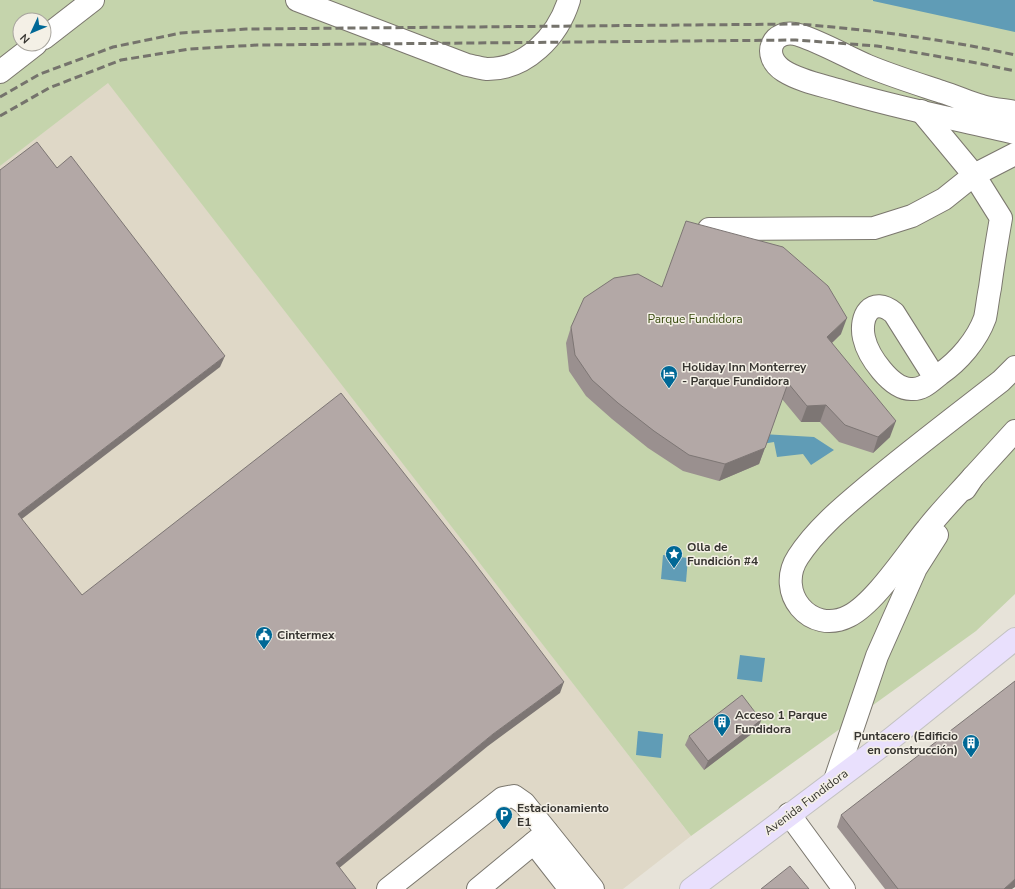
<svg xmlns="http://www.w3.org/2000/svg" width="1015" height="889" viewBox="0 0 1015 889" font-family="'Nunito Sans',sans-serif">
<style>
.built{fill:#dfd8c7}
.green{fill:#c5d4ac;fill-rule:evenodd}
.water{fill:#609cb6}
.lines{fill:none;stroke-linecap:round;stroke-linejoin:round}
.minor-casing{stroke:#7b776e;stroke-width:24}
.major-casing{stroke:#c3c2c1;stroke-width:24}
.minor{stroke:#fff;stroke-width:22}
.major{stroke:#e9e0fd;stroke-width:22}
.rail{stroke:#75736c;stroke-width:3;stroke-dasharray:8 4;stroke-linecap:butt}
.wall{fill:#9a908f}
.shaded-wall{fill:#7d7674}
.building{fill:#b3a8a6;stroke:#7d7674}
.labels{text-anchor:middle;stroke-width:3;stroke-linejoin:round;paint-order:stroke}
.park-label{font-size:12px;fill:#36470d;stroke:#f4f0e6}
.poi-label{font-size:12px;font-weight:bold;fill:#373531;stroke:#f4f0e6;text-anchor:start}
.street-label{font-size:12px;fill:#373531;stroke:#f4f0e6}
</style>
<rect width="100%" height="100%" fill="#e7e3d9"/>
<path class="built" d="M 108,82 L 691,836 L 623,889 L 0,889 L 0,166 Z"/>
<path class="green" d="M 0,0 L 1015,0 L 1015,594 L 976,631 L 691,836 L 108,83 L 0,166 ZM 20,20 L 44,20 L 44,44 L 20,44 Z"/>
<g class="water">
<path d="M 1015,0 L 1015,32 L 873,1 L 873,0 Z"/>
<path d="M 746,433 L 814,437 L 834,450 L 811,465 L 803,454 L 777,457 L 774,442 L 750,446 Z"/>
<path d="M 663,555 L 688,558 L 686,582 L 661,579 Z"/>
<path d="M 740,655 L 765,658 L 762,682 L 737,679 Z"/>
<path d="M 638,731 L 663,734 L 661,758 L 636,755 Z"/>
</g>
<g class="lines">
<defs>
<g id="minor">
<path d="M 297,0 L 467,65 C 473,66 480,68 486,69 C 526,70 558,36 569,0"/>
<path d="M 44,38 L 93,0"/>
<path d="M 0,72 L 36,44"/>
<path d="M 921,111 L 974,175 L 1015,154"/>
<path d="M 1015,112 C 1004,110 993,109 982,106 C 969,103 956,96 942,92 C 918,84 892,76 868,66 C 845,56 823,43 799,35 C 772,27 760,56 784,71 C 800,81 821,85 838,90 C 896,108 956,119 1015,133"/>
<path d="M 709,229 L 874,228 L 912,216 L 944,199 L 974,175 L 1001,218 C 997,241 993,265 990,288 C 988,297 987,308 985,318 C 977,340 959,361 940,374 C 931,381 923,390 911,389 C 891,389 868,356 864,338 C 859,316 872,295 894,313 L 935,378"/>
<path d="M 973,477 C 958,494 941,511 927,529 C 907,553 875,603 849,616 C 810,636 775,592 798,557 C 816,529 843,507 868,486 C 911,450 956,416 1001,381 L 1015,367"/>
<path d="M 965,489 L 973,477 L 1015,431"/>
<path d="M 835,780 L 877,656 L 916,568 L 937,535"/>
<path d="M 789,814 L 844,889"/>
<path d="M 534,843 L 570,889"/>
<path d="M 388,889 L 503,798 L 514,796 L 524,803 L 593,889"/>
<path d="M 478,889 L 547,832"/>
</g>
<path id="major" d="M 691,889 L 892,738 L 1015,639"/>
</defs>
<use href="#minor" class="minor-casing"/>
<use href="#major" class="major-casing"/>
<use href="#minor" class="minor"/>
<use href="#major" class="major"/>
<g class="rail">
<path d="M 0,97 L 40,74 L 113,47 L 181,33 L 246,29 L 799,24 C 871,30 944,39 1015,55"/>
<path d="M 0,116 L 49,88 L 121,60 L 190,49 L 257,45 L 796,40 L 877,46 L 977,63 L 1015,71"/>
</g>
</g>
<g class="wall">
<path d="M 662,287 L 841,334 L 832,343 L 890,437 L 873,453 L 839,442 L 820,422 L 801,422 L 782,399 L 759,464 L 719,481 L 683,471 L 648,448 L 612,419 L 586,396 L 569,371 L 566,343 L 571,327 Z"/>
<path d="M 761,720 L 758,729 L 704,770 L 685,745 L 689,736 Z"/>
<path d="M 841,815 L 1012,889 L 885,889 L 837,827 Z"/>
</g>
<g class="shaded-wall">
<path d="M 847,318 L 841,334 L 821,353 L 827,337 Z"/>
<path d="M 225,356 L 220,367 L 14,525 L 18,514 Z"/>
<path d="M 826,405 L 820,422 L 801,422 L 807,406 Z"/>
<path d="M 896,421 L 890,437 L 873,453 L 878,437 Z"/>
<path d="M 765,448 L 759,464 L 719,481 L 725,464 Z"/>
<path d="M 564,682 L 560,693 L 488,746 L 332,874 L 336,863 L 493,734 Z"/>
<path d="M 761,720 L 758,729 L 704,770 L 708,761 Z"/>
<path d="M 1015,879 L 1015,887 L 1012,889 L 1004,889 Z"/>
</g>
<g class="building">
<path d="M 37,142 L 57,168 L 71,156 L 225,356 L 18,514 L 82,595 L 341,393 L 473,561 L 564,682 L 493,734 L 336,863 L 356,889 L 0,889 L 0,170 Z"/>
<path d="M 686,221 L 783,247 L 828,286 L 847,318 L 827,337 L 896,421 L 878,437 L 845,425 L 826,405 L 807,406 L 788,383 L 765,448 L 725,464 L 689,455 L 654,431 L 618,403 L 592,380 L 575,355 L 571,327 L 584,298 L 614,278 L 638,274 L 662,287 Z"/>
<path d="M 1015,681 L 1015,879 L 1004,889 L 898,889 L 841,815 Z"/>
<path d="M 742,695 L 761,720 L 708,761 L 689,736 Z"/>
<path d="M 790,866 L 809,889 L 761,889 Z"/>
</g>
<defs>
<symbol id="hotel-pin" viewBox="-11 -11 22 30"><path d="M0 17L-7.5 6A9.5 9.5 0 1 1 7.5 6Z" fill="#006896" stroke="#f4f0e6"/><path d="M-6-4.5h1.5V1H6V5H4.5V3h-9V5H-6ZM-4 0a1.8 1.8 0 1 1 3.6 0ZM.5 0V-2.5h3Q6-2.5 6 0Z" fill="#fff"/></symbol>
<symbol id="sight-pin" viewBox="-11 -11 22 30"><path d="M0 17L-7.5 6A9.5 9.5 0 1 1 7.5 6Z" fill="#006896" stroke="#f4f0e6"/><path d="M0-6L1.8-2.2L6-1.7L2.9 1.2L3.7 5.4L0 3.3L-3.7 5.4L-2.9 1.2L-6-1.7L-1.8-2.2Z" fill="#fff"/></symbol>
<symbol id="civic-pin" viewBox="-11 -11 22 30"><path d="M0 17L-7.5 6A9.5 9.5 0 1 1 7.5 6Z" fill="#006896" stroke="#f4f0e6"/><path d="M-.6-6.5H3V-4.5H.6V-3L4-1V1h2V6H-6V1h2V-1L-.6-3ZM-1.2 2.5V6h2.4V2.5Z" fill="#fff"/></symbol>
<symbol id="building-pin" viewBox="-11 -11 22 30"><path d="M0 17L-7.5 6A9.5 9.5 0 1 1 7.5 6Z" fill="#006896" stroke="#f4f0e6"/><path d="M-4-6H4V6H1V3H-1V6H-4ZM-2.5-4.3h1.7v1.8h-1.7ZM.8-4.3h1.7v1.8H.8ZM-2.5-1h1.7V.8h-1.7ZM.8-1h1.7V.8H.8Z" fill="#fff"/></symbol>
<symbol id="parking-pin" viewBox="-11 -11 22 30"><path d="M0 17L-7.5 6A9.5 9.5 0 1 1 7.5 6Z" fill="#006896" stroke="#f4f0e6"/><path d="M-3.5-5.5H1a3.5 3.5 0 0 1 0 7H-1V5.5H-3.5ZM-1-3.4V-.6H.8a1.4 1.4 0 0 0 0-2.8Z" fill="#fff"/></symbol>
</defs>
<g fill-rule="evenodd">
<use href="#hotel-pin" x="659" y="364" width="20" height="27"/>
<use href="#sight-pin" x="664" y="544" width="20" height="27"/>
<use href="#civic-pin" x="254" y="625" width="20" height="27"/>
<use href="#building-pin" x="712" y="712" width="20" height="27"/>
<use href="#building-pin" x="961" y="733" width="20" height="27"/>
<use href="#parking-pin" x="494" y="805" width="20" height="27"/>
</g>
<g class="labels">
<g class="park-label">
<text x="695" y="323">Parque Fundidora</text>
</g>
<g class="poi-label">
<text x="682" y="371">Holiday Inn Monterrey<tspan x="682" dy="14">- Parque Fundidora</tspan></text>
<text x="687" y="551">Olla de<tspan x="687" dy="14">Fundición #4</tspan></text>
<text x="277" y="639">Cintermex</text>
<text x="735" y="719">Acceso 1 Parque<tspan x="735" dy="14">Fundidora</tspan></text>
<text x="958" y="740" text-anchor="end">Puntacero (Edificio<tspan x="958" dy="14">en construcción)</tspan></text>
<text x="517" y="812">Estacionamiento<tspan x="517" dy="14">E1</tspan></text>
</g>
<g class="street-label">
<text transform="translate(806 802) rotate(-37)" y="4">Avenida Fundidora</text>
</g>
</g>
<g transform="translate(32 32) rotate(226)"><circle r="19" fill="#f4f0e6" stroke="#a8a59e"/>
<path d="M0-3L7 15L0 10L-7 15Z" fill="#006896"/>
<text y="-6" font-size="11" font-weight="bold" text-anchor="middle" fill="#373531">N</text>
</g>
</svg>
